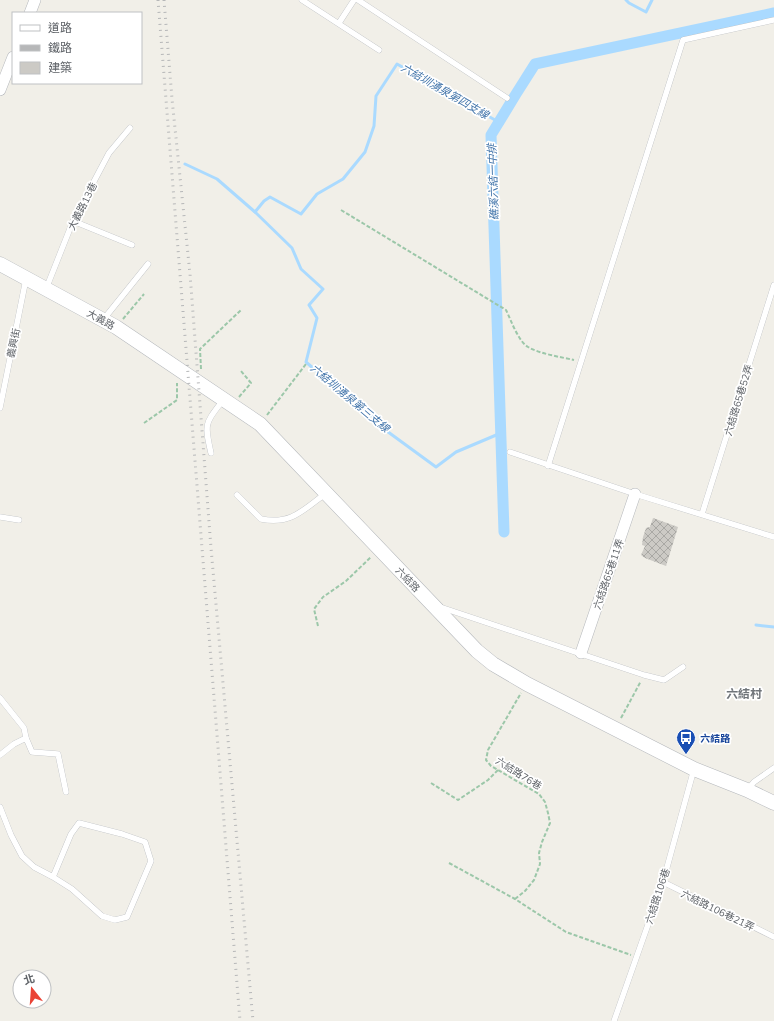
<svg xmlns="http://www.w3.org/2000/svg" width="774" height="1021" viewBox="0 0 774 1021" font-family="Mulish,'Noto Sans TC',sans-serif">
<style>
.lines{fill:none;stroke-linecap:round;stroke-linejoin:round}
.stream{stroke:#aadaff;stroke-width:3}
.canal{stroke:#aadaff;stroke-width:11}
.building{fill:url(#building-cross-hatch)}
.service-casing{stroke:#b5b8bc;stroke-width:6}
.minor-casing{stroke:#b5b8bc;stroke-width:12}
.tertiary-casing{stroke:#b5b8bc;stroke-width:15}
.path{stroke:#9cc7a9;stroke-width:2;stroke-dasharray:4 2;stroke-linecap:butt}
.service{stroke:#fff;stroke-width:5.5}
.minor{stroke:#fff;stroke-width:11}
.tertiary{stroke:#fff;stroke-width:14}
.rail{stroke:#b6b7b8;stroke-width:3;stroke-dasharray:1 5;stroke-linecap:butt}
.labels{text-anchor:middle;stroke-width:3.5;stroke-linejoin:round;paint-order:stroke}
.street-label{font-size:10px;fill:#5f6368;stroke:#fff}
.transit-label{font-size:10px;font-weight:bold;fill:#164399;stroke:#fff;text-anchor:start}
.water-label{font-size:11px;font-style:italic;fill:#4174aa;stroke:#fff}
.quarter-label{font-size:12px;font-weight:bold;fill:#70757a;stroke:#fff}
</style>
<defs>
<pattern id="building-cross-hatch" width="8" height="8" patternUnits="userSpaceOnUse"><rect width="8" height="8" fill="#cccac5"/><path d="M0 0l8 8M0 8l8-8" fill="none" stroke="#a9a8a4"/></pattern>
</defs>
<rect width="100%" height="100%" fill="#f1efe8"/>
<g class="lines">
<g class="stream">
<path d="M 626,0 L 629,3 L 646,12 L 652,0"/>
<path d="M 185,164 L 217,179 L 255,212 L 292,248 L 301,269 L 323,289 L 309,305 L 317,318 L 306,362 L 338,390 L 371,415 L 384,429 L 436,467 L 456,452 L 501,433"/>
<path d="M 255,212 L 264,201 L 270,197 L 301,214 L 317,194 L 343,179 L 365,152 L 374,126 L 376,96 L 397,64 L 502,124"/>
<path d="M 756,625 L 774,627"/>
</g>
<path class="canal" d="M 504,532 L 491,135 L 516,94 L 535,64 L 774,13"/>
</g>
<path class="building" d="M 653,518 L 678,527 L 666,566 L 645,558 L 641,555 L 645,546 L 642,545 L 643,537 L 646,528 L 650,527 Z"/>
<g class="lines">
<defs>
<g id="service">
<path d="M 302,0 L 379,50"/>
<path d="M 358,0 L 507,98"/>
<path d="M 339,23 L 354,0"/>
<path d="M 73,221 L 132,245"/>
<path d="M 46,289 L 73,221 L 109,153 L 130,128"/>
<path d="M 103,320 L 148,264"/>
<path d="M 0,408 L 26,279"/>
<path d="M 510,452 L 635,494 L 774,537"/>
<path d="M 211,453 C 204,423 205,424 223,400"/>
<path d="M 548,466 L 683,40 L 774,20"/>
<path d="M 237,495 L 261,519 C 291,525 303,510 325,494"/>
<path d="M 702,514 L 774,285"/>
<path d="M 0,517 L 19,520"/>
<path d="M 440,607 L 644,675 L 664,680 L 683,667"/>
<path d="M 0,698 L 24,728 L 26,738"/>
<path d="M 0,755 L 14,744 L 26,738 L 32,752 L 58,754 L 66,792"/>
<path d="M 748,789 L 754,782 L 774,768"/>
<path d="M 0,807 L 11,835 L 22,856 L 34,867 L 53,877 L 72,889 L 102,916 L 115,920 L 127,917 L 151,861 L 145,842 L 122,834 L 79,823 L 71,834 L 53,877"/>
<path d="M 663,882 L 774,937"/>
<path d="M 614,1021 L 663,882 L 694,769"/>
</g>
<g id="minor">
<path d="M 30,13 L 35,0"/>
<path d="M 0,90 L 13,57"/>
<path d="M 581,653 L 635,494"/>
</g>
<path id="tertiary" d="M 0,264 L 116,327 L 260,424 L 432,604 L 477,651 L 493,664 L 527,684 L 694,769 L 747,790 L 774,803"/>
</defs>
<use href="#service" class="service-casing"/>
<use href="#minor" class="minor-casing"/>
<use href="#tertiary" class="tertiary-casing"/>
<g class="path">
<path d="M 341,210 L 506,310 C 511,320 518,341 528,347 C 540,354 561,357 574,360"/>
<path d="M 123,319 L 144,294"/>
<path d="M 201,369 L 200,349 L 241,310"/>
<path d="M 239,397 L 251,383 L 241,371"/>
<path d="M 267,415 L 306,364"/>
<path d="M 144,423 L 177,400 L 177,383"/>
<path d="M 318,626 L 314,609 L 323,597 L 346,581 L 371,557"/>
<path d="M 621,718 L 641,681"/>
<path d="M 431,783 L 458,800 L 488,780 L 498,770"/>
<path d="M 449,863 L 515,899 L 566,932 L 631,955"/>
<path d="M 515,899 L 525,891 L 534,880 L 540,864 L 539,853 L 542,842 L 550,823 L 548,813 L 545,802 L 539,794 L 491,766 L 486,760 L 488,750 L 521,693"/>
</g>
<use href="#service" class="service"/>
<use href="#minor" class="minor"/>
<use href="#tertiary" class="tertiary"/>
<g class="rail">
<path d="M 158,0 L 240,1021"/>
<path d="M 164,0 L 172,99 L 190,274 L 211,548 L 253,1021"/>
</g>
</g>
<defs>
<symbol id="bus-pin" viewBox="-11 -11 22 30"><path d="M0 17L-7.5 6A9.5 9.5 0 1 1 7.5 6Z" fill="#1a4fb4" stroke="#fff"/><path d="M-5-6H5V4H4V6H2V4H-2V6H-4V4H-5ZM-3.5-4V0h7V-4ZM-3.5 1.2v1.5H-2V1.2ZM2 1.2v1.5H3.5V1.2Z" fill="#fff"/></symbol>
</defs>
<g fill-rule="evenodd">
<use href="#bus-pin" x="675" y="727" width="22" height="30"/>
</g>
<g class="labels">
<g class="street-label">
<text transform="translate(82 206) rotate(-63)" y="4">大義路13巷</text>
<text transform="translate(101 319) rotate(29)" y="4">大義路</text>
<text transform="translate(13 343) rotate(-78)" y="4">義興街</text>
<text transform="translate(738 400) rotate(-73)" y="4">六結路65巷52弄</text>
<text transform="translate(608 574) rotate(-71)" y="4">六結路65巷11弄</text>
<text transform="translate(408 579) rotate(46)" y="4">六結路</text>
<text transform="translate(519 773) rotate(32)" y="4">六結路76巷</text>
<text transform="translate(657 896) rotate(-72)" y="4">六結路106巷</text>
<text transform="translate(718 910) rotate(26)" y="4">六結路106巷21弄</text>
</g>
<g class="transit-label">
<text x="700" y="742">六結路</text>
</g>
<g class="water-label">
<text transform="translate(445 91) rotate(30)" y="4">六結圳湧泉第四支線</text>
<text transform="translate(493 182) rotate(-92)" y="4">礁溪六結一中排</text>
<text transform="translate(350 398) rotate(40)" y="4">六結圳湧泉第三支線</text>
</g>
<g class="quarter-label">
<text x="744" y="698">六結村</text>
</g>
</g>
<rect x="12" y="12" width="130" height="72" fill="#ffffff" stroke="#bfc1c3"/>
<rect x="20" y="25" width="20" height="6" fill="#ffffff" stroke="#bfc1c3"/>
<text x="48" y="32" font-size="12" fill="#5f6368">道路</text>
<rect x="20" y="45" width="20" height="6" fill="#b6b7b8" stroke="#bfc1c3"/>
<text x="48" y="52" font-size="12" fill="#5f6368">鐵路</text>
<rect x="20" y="62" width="20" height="12" fill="#cccac5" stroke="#bfc1c3"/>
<text x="48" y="72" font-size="12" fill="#5f6368">建築</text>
<g transform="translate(32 989) rotate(343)"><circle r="19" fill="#ffffff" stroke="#bfc1c3"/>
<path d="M0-3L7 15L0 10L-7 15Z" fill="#ea4335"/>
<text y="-6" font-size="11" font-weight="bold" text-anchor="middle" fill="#5f6368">北</text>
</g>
</svg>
